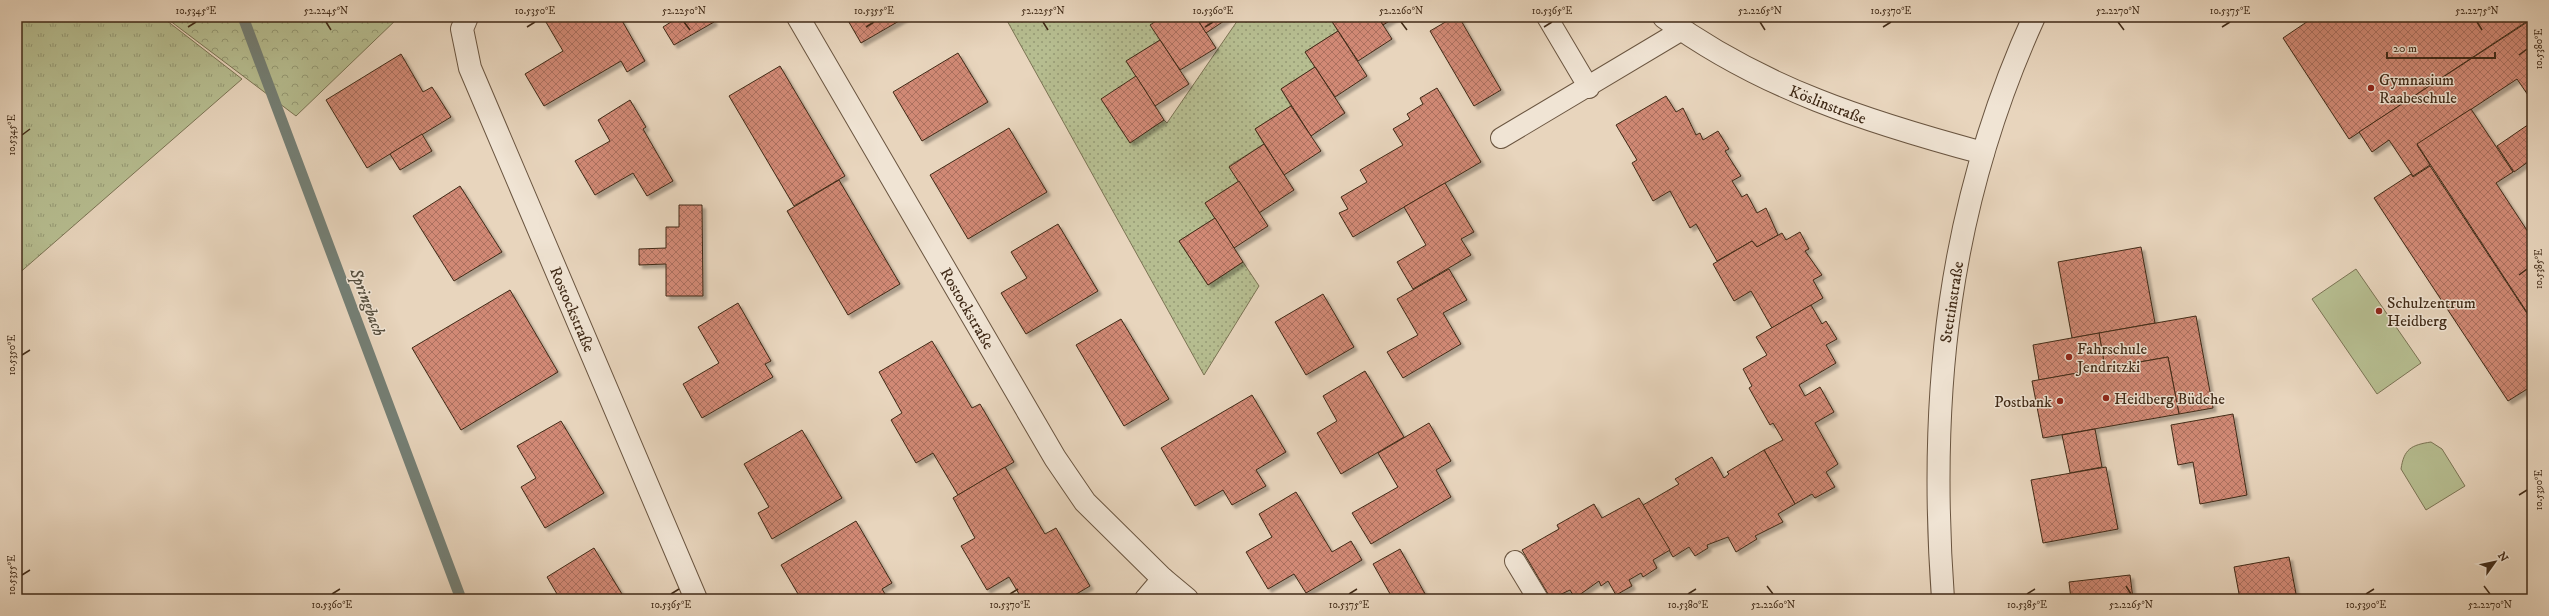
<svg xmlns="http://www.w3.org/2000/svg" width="2549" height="616" viewBox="0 0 2549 616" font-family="'IM FELL DW Pica',serif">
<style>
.grass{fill:url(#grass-tufts);stroke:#7b7454}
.forest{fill:url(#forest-crowns);stroke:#7b7454}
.park{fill:url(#park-dots);stroke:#7b7454}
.pitch{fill:#b6bd90;stroke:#7b7454}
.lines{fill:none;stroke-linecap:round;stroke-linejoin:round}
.stream{stroke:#747f75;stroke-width:11}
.building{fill:url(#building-cross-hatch);stroke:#402a17;filter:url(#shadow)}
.lane-casing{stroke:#6a5540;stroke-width:22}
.street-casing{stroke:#6a5540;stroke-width:24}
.lane{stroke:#f0e4d4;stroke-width:20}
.street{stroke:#f0e4d4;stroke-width:22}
.ticks{fill:none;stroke:#402a17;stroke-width:1.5}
.poi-dot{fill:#8f2418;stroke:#f0e4d4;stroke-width:1.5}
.labels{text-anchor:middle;stroke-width:3;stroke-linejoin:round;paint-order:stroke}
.poi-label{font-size:16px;fill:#402a17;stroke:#f0e4d4;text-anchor:start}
.street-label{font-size:16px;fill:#402a17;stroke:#f0e4d4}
.water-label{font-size:17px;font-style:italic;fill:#564e3e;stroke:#f0e4d4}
.neatline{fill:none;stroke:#402a17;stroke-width:1.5}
.ticks-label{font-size:10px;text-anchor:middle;fill:#402a17}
</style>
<defs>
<pattern id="grass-tufts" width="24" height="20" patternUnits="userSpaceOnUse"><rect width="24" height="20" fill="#b6bd90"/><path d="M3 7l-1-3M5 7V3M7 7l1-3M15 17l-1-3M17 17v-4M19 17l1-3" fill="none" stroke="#959a75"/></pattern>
<pattern id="forest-crowns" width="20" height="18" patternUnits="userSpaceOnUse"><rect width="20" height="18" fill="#b6bd90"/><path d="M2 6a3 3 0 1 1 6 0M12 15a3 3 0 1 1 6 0" fill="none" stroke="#959a75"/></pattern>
<pattern id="park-dots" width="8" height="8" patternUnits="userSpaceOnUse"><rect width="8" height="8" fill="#b6bd90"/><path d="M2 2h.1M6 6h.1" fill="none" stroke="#959a75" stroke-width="1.8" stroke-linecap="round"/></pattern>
<pattern id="building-cross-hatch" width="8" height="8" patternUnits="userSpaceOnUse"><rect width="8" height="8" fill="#d18974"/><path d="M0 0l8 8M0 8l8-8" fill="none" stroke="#ab705e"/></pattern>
<filter id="shadow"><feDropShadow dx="3.5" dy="3.5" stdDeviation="1" flood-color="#0004"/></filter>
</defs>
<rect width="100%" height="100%" fill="#e8d5bd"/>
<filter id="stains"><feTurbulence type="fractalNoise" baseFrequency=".005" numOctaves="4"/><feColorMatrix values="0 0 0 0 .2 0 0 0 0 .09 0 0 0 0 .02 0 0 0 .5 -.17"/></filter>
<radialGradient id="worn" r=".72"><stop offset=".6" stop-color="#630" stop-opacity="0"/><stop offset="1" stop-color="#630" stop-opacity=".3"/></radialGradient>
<path class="grass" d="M 17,17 L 162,17 L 242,79 L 17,275 Z"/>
<path class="forest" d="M 165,17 L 399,17 L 296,116 Z"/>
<path class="park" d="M 1005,17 L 1162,17 L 1160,40 L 1127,61 L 1136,76 L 1130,142 L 1164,120 L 1167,123 L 1240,17 L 1329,17 L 1338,31 L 1305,52 L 1315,67 L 1281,89 L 1291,106 L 1255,129 L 1264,144 L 1229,166 L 1239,181 L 1205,203 L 1215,218 L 1179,241 L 1208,285 L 1243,262 L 1259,286 L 1204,375 Z"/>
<g class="pitch">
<path d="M 2356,269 L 2421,363 L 2377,394 L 2312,299 Z"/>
<path d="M 2431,442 L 2442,449 L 2465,486 L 2426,510 L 2401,469 C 2404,449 2411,445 2431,442 Z"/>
</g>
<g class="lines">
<path class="stream" d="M 243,17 L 461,599"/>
</g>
<g class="building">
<path d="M 543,17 L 604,17 L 605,20 L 610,17 L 620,17 L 645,61 L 627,72 L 621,61 L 544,106 L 525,74 L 563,51 Z"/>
<path d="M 679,17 L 711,17 L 714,22 L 674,45 L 663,27 Z"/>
<path d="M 846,17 L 906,17 L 861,43 Z"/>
<path d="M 1162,17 L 1196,17 L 1216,48 L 1180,70 L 1150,25 Z"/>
<path d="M 1196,17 L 1230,17 L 1206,33 Z"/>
<path d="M 1329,17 L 1378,17 L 1392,39 L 1358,61 Z"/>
<path d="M 1378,17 L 1396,17 L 1383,25 Z"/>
<path d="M 1454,17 L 1459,17 L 1501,90 L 1474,106 L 1430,31 Z"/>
<path d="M 2314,17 L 2532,17 L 2532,18 L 2349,139 L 2283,38 Z"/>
<path d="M 2532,19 L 2532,101 L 2517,79 L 2417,145 L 2430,165 L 2413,176 L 2389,140 L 2372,152 L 2359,132 Z"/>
<path d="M 1338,31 L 1367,76 L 1335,97 L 1305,52 Z"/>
<path d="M 1160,40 L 1189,84 L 1155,106 L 1126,61 Z"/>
<path d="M 958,53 L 988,102 L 922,141 L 893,92 Z"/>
<path d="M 401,54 L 423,92 L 432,87 L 451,117 L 367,168 L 326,100 Z"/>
<path d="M 780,66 L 845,176 L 794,206 L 729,96 Z"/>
<path d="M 1315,67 L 1345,113 L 1311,136 L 1281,89 Z"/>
<path d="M 1136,76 L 1164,120 L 1130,143 L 1101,99 Z"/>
<path d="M 1437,88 L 1481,162 L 1353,237 L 1339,213 L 1348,209 L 1341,197 L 1367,182 L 1360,170 L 1403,145 L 1393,129 L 1410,119 L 1407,114 L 1423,104 L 1420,98 Z"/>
<path d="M 1666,96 L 1676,112 L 1683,108 L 1696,135 L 1700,133 L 1703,140 L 1718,131 L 1729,149 L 1725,151 L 1741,176 L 1732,181 L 1742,197 L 1747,194 L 1757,213 L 1766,208 L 1778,235 L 1757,247 L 1752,241 L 1717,261 L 1696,224 L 1690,228 L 1670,191 L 1653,201 L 1632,163 L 1637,160 L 1616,125 Z"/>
<path d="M 630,100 L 646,127 L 643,129 L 673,181 L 647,196 L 633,173 L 595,195 L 575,161 L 610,141 L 598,120 Z"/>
<path d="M 1291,106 L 1321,151 L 1284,175 L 1255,129 Z"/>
<path d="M 2471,109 L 2513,172 L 2496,183 L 2532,238 L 2532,320 L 2417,144 Z"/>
<path d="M 2532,122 L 2532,159 L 2514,172 L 2497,146 Z"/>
<path d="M 1009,128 L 1047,192 L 968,239 L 930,175 Z"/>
<path d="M 422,134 L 432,151 L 400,170 L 390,154 Z"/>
<path d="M 1264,144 L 1294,190 L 1259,213 L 1229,167 Z"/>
<path d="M 2430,166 L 2532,321 L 2532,386 L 2508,401 L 2374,198 L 2411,174 L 2413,177 Z"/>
<path d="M 839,180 L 900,284 L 848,315 L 787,211 Z"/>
<path d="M 1239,181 L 1268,226 L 1234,248 L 1205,203 Z"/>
<path d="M 1445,183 L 1474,232 L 1461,239 L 1471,255 L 1413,289 L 1397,262 L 1426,245 L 1404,207 Z"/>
<path d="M 460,186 L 502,252 L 454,281 L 413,216 Z"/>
<path d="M 679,205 L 702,205 L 703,296 L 666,296 L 666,264 L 639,265 L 639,249 L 666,248 L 666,227 L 679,227 Z"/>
<path d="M 1215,218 L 1243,262 L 1208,285 L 1179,241 Z"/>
<path d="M 1058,224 L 1098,291 L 1026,334 L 1001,293 L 1027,278 L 1011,252 Z"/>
<path d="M 1800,232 L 1809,249 L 1805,251 L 1822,275 L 1813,280 L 1823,298 L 1772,328 L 1751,291 L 1734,301 L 1713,264 L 1752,241 L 1757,247 L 1782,233 L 1786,240 Z"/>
<path d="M 2141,247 L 2155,323 L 2072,338 L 2058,262 Z"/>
<path d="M 1449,269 L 1467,300 L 1443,313 L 1461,344 L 1403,378 L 1387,352 L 1418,335 L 1397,299 Z"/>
<path d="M 510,290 L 558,372 L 461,430 L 412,348 Z"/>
<path d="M 1323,294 L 1354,347 L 1306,375 L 1275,322 Z"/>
<path d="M 738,303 L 771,361 L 765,364 L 773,377 L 702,418 L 683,384 L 719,363 L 698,327 Z"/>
<path d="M 1811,305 L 1822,324 L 1826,321 L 1837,339 L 1826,345 L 1836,363 L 1799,385 L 1805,396 L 1820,387 L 1834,412 L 1815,423 L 1838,464 L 1826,472 L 1835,487 L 1815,498 L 1812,494 L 1795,504 L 1764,450 L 1783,440 L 1773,423 L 1770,425 L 1749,388 L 1752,386 L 1743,369 L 1767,355 L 1756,337 Z"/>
<path d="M 2196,316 L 2213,408 L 2179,414 L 2168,357 L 2105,368 L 2099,333 Z"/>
<path d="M 1121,319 L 1169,399 L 1124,426 L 1076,345 Z"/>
<path d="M 2099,333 L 2105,368 L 2039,380 L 2033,345 Z"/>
<path d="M 932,341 L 972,408 L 980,404 L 1014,462 L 958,495 L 933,453 L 916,463 L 891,420 L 902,413 L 879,372 Z"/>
<path d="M 2168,357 L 2179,414 L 2043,438 L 2032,381 Z"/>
<path d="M 1365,371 L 1404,437 L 1341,474 L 1317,433 L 1337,421 L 1323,396 Z"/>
<path d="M 1252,395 L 1286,452 L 1256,470 L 1266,486 L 1232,505 L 1223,490 L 1195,506 L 1161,448 Z"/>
<path d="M 2233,414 L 2247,495 L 2200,504 L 2193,462 L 2178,465 L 2171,425 Z"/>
<path d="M 561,421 L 604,493 L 545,528 L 521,487 L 536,478 L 517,446 Z"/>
<path d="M 1429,423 L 1451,461 L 1436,470 L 1451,497 L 1371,544 L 1352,513 L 1398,487 L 1378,453 Z"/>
<path d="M 2095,429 L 2102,467 L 2070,473 L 2062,435 Z"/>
<path d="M 802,430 L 842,498 L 772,539 L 758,513 L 769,507 L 744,464 Z"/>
<path d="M 1764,450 L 1795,504 L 1778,514 L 1783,522 L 1755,536 L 1757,539 L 1736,552 L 1728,537 L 1707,545 L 1708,548 L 1695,556 L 1689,547 L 1673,557 L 1643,505 L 1679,484 L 1675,479 L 1712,457 L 1724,478 L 1729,474 L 1727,472 Z"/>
<path d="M 1005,467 L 1045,534 L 1056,528 L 1090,586 L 1068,599 L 1022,599 L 1009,577 L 987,590 L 961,546 L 975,538 L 953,498 Z"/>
<path d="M 2106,467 L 2118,529 L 2043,543 L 2031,480 Z"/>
<path d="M 1296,492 L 1332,552 L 1351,541 L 1362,560 L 1306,593 L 1294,574 L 1268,589 L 1246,552 L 1272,537 L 1259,514 Z"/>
<path d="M 1639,498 L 1670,550 L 1653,560 L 1657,568 L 1643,577 L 1641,573 L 1629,580 L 1632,586 L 1616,595 L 1608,581 L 1601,586 L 1599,581 L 1575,598 L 1570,590 L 1551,599 L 1522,550 L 1559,529 L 1557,525 L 1594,504 L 1602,518 Z"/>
<path d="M 856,521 L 892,583 L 882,589 L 888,599 L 801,599 L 781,565 Z"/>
<path d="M 594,548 L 625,599 L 560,599 L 547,577 Z"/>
<path d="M 1400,549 L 1428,599 L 1393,599 L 1373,564 Z"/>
<path d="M 2289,557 L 2297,599 L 2240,599 L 2234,567 Z"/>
<path d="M 2130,575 L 2133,599 L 2071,599 L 2069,582 Z"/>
</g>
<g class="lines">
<defs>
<g id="lane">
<path d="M 1547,17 L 1589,88"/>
<path d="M 1501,138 L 1682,30"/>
<path d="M 1515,561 L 1538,599"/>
</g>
<g id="street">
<path d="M 467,17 L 462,29 L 470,68 L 696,599"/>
<path d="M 798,17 L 1055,458 L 1085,502 L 1163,579"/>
<path d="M 1664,17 C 1761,88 1868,122 1983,153"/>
<path d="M 1146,599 L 1163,579 L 1187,599"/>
<path d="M 1943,599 C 1928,394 1948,206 2034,17"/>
</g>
</defs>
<use href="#lane" class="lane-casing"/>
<use href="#street" class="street-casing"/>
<use href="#lane" class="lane"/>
<use href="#street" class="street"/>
</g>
<path class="ticks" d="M 326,22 L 331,30M 684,22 L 690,30M 1043,22 L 1048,30M 1401,22 L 1407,30M 1760,22 L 1765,30M 2118,22 L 2124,30M 2477,22 L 2482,30M 188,27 L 196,22M 527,27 L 535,22M 866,27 L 874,22M 1205,27 L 1213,22M 1544,27 L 1552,22M 1883,27 L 1891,22M 2222,27 L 2230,22M 2519,55 L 2527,49M 22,135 L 30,129M 2519,275 L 2527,269M 22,355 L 30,350M 2519,495 L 2527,490M 22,575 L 30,570M 1767,586 L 1773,594M 2126,586 L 2131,594M 2484,586 L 2490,594M 332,594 L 340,589M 671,594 L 679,589M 1010,594 L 1018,589M 1349,594 L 1357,589M 1688,594 L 1696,589M 2027,594 L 2035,589M 2366,594 L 2374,589"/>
<g class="poi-dot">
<circle cx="2371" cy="88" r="4"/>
<circle cx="2379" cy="311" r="4"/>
<circle cx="2069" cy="357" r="4"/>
<circle cx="2106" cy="398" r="4"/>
<circle cx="2060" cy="401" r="4"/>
</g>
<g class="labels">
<g class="poi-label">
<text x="2379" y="85">Gymnasium<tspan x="2379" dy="18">Raabeschule</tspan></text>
<text x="2387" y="308">Schulzentrum<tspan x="2387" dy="18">Heidberg</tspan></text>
<text x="2077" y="354">Fahrschule<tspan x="2077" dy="18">Jendritzki</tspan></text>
<text x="2114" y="404">Heidberg Büdche</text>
<text x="2052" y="407" text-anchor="end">Postbank</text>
</g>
<g class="street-label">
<text transform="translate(1828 104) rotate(21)" y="6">Köslinstraße</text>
<text transform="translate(1951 302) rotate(-81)" y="6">Stettinstraße</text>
<text transform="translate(968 308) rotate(60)" y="6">Rostockstraße</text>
<text transform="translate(573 309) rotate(67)" y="6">Rostockstraße</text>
</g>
<g class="water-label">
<text transform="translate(368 302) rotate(69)" y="6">Springbach</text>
</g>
</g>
<rect width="2549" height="616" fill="none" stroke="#e8d5bd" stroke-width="44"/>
<g transform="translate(2495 562) rotate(57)" stroke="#f0e4d4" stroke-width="3" paint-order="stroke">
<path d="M0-3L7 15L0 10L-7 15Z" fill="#402a17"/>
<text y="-6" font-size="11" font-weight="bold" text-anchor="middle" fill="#402a17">N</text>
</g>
<path d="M2387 52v6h108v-6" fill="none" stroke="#402a17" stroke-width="2"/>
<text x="2393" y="52" font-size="12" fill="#402a17" stroke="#f0e4d4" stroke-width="3" paint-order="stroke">20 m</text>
<rect x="22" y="22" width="2505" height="572" class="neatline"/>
<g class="ticks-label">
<text x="196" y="14">10.5345°E</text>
<text x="326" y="14">52.2245°N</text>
<text x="535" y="14">10.5350°E</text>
<text x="684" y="14">52.2250°N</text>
<text x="874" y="14">10.5355°E</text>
<text x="1043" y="14">52.2255°N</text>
<text x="1213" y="14">10.5360°E</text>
<text x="1401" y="14">52.2260°N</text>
<text x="1552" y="14">10.5365°E</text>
<text x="1760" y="14">52.2265°N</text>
<text x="1891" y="14">10.5370°E</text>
<text x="2118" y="14">52.2270°N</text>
<text x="2230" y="14">10.5375°E</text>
<text x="2477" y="14">52.2275°N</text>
<text transform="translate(2538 49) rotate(-90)" y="4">10.5380°E</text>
<text transform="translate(11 135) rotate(-90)" y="4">10.5345°E</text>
<text transform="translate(2538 269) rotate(-90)" y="4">10.5385°E</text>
<text transform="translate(11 355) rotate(-90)" y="4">10.5350°E</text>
<text transform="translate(2538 490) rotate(-90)" y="4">10.5390°E</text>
<text transform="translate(11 575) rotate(-90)" y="4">10.5355°E</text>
<text x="332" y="608">10.5360°E</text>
<text x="671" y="608">10.5365°E</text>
<text x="1010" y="608">10.5370°E</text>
<text x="1349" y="608">10.5375°E</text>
<text x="1688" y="608">10.5380°E</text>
<text x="1773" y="608">52.2260°N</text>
<text x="2027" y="608">10.5385°E</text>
<text x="2131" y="608">52.2265°N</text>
<text x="2366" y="608">10.5390°E</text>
<text x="2490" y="608">52.2270°N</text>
</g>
<rect width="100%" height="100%" filter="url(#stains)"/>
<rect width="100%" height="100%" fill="url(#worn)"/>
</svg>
